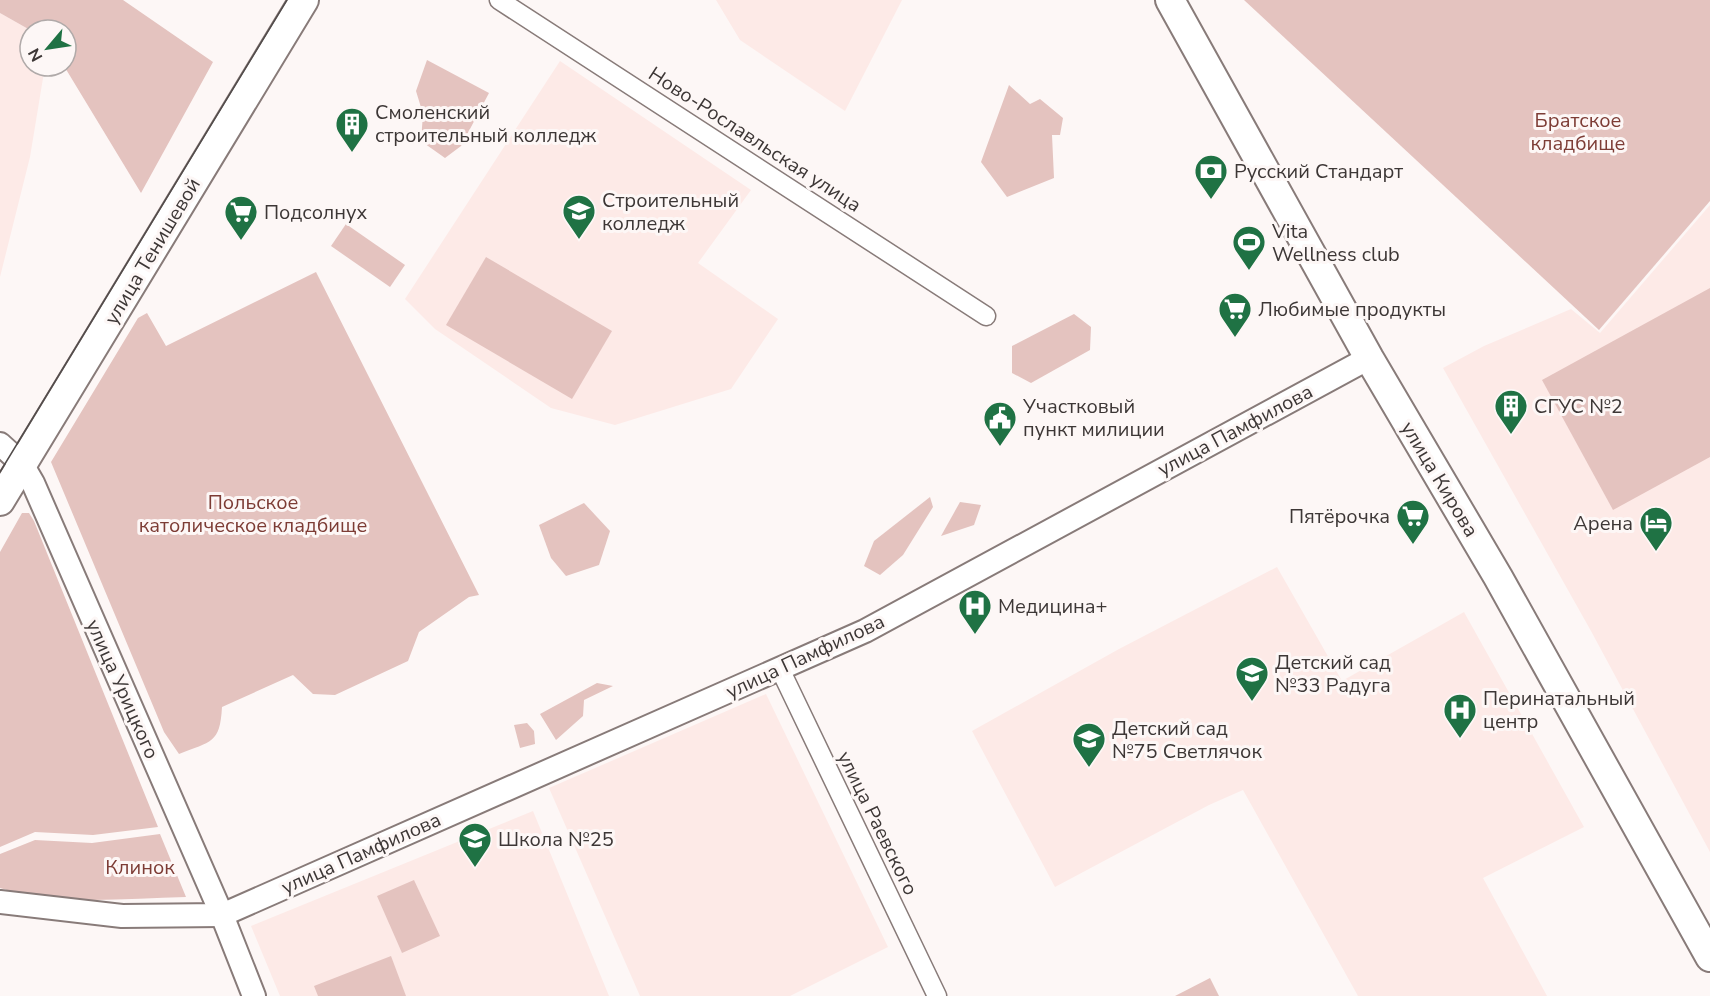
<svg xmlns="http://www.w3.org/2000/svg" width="1710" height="996" viewBox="0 0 1710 996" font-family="'Nunito Sans',sans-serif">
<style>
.built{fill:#fdeae7}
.green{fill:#e4c3bf}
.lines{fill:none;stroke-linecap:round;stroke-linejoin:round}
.minor-casing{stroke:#887b79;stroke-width:21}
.tertiary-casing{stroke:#887b79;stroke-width:26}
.primary-casing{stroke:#887b79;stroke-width:32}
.minor{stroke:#fff;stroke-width:18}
.tertiary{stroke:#fff;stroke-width:22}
.primary{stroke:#fff;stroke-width:28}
.tram{stroke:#524c4b;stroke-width:1.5}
.labels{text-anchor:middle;stroke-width:6;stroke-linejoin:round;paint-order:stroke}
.poi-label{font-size:20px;fill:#3d3736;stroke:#fdf7f6;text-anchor:start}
.park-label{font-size:20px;fill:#7d3c35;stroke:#fdf7f6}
.street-label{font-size:20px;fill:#3d3736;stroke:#fdf7f6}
</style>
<rect width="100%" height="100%" fill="#fdf7f6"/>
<g class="built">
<path d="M 716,0 L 902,0 L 845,111 L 740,40 Z"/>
<path d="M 0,13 L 30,30 L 30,66 L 45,66 L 30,157 L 0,277 Z"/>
<path d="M 560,61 L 751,190 L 698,263 L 778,319 L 731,389 L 615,425 L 551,408 L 435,329 L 405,299 Z"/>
<path d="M 1710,205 L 1710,852 L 1591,631 L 1443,368 L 1484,346 L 1571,309 L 1600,333 Z"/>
<path d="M 1277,567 L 1342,681 L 1464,612 L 1584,827 L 1483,878 L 1547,996 L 1358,996 L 1243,790 L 1209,805 L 1055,887 L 972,731 L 1119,649 Z"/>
<path d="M 766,694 L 888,947 L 790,996 L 640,996 L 549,788 Z"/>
<path d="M 533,811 L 609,996 L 280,996 L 251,926 Z"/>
</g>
<g class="green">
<path d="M 0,0 L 123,0 L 213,62 L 141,193 L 64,66 L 66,30 L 30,30 L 0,13 Z"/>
<path d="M 1244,0 L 1710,0 L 1710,201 L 1599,330 Z"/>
<path d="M 427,60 L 489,93 L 461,146 L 445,158 L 421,141 L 423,114 L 416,91 Z"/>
<path d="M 1009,85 L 1030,104 L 1040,99 L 1063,118 L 1060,135 L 1052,135 L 1054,178 L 1007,197 L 981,162 Z"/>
<path d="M 346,224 L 405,265 L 390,287 L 331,246 Z"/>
<path d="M 486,257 L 612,331 L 572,399 L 446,325 Z"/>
<path d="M 316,272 L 479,595 L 469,597 L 419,632 L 408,661 L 335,695 L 313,694 L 293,675 L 222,707 C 220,744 211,741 179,754 L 164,732 L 51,462 L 138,318 L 147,313 L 166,346 Z"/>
<path d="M 1710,288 L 1710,457 L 1613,510 L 1542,380 Z"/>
<path d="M 1074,314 L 1091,327 L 1090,350 L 1031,383 L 1012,373 L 1012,346 Z"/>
<path d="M 930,497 L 933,507 L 903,555 L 880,575 L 864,566 L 874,541 Z"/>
<path d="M 960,502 L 981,505 L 974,525 L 941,536 Z"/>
<path d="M 584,503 L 610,531 L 599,565 L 566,576 L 551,558 L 539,525 Z"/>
<path d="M 22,513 L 29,513 L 34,521 L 158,827 L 93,835 L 35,832 L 0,847 L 0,552 Z"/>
<path d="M 597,683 L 613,686 L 584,700 L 583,716 L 556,740 L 540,714 Z"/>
<path d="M 527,723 L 534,731 L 535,744 L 520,748 L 514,725 Z"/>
<path d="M 160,834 L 186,897 C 125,898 59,907 0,888 L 0,854 L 35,840 L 92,843 Z"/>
<path d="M 414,880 L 440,936 L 402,953 L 377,896 Z"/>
<path d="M 391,956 L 406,996 L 318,996 L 314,986 Z"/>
<path d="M 1210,978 L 1219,996 L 1175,996 Z"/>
</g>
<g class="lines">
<defs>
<g id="minor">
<path d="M 499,0 L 986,316"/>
<path d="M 780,669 L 937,996"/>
</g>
<g id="tertiary">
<path d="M 0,444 L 22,464 L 33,483 L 222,915 L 254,996"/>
<path d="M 0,902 L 122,916 L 222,915 L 865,631 L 1369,358"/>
</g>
<g id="primary">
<path d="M 1170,0 L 1369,358 L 1498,577 L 1710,957"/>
<path d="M 0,501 L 304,0"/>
</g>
</defs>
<use href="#minor" class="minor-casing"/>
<use href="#tertiary" class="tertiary-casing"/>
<use href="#primary" class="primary-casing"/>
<use href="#minor" class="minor"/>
<use href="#tertiary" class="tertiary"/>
<use href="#primary" class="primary"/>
<path class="tram" d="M 0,472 L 287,0"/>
</g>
<defs>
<symbol id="building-pin" viewBox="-11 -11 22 30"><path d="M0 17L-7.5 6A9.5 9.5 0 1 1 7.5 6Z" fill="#1f7244" stroke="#fdf7f6"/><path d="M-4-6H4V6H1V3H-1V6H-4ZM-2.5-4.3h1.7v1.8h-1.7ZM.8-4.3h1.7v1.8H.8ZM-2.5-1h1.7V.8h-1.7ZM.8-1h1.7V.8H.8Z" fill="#fff"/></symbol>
<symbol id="bank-pin" viewBox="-11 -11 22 30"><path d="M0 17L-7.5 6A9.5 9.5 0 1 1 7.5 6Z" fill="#1f7244" stroke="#fdf7f6"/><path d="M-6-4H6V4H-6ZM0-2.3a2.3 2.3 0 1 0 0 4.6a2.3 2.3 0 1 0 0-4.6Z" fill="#fff"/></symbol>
<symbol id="university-pin" viewBox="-11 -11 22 30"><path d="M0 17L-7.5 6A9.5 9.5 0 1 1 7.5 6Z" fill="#1f7244" stroke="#fdf7f6"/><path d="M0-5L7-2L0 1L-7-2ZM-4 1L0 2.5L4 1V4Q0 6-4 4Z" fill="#fff"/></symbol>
<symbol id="supermarket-pin" viewBox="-11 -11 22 30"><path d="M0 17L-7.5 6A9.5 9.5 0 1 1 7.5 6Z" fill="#1f7244" stroke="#fdf7f6"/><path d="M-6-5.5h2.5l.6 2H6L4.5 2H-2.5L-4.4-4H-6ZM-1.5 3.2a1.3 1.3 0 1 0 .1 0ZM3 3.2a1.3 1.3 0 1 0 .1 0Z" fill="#fff"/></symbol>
<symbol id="stadium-pin" viewBox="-11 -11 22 30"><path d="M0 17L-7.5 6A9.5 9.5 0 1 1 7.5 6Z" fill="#1f7244" stroke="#fdf7f6"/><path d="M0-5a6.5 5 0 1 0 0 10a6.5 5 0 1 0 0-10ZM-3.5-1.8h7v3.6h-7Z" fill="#fff"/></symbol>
<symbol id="civic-pin" viewBox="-11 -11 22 30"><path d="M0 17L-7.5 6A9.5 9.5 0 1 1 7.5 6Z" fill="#1f7244" stroke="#fdf7f6"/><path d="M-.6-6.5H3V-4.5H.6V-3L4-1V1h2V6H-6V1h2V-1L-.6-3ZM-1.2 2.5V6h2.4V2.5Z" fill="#fff"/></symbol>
<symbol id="hotel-pin" viewBox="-11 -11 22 30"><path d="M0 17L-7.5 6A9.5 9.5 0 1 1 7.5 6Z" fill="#1f7244" stroke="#fdf7f6"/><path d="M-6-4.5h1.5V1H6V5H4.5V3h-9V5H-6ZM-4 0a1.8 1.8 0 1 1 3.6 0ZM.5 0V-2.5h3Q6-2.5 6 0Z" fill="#fff"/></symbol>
<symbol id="hospital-pin" viewBox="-11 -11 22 30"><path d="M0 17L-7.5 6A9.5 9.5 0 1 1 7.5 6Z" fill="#1f7244" stroke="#fdf7f6"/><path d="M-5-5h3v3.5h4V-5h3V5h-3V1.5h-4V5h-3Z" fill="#fff"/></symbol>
<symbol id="school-pin" viewBox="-11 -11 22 30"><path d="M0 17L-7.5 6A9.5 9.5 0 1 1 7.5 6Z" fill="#1f7244" stroke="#fdf7f6"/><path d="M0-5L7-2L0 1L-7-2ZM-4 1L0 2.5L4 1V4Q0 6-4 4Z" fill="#fff"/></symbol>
</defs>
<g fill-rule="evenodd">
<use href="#building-pin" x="333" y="105" width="38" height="52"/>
<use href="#bank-pin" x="1192" y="152" width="38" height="52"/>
<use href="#university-pin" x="560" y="192" width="38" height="52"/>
<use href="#supermarket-pin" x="222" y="193" width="38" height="52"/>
<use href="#stadium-pin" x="1230" y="223" width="38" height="52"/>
<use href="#supermarket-pin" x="1216" y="290" width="38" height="52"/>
<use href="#building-pin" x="1492" y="387" width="38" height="52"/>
<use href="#civic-pin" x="981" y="399" width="38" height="52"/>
<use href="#supermarket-pin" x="1394" y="497" width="38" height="52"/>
<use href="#hotel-pin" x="1637" y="504" width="38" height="52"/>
<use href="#hospital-pin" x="956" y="587" width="38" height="52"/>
<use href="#school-pin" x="1233" y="654" width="38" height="52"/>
<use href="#hospital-pin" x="1441" y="691" width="38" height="52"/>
<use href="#school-pin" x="1070" y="720" width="38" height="52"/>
<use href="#school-pin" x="456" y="820" width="38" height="52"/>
</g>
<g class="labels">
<g class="poi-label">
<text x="375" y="119">Смоленский<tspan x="375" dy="23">строительный колледж</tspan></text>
<text x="1234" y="178">Русский Стандарт</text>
<text x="602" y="207">Строительный<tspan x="602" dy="23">колледж</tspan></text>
<text x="264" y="219">Подсолнух</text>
<text x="1272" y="238">Vita<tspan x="1272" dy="23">Wellness club</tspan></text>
<text x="1258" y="316">Любимые продукты</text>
<text x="1023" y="413">Участковый<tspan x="1023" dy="23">пункт милиции</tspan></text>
<text x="1534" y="413">СГУС №2</text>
<text x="1390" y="523" text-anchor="end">Пятёрочка</text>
<text x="1633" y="530" text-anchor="end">Арена</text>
<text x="998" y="613">Медицина+</text>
<text x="1275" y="669">Детский сад<tspan x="1275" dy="23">№33 Радуга</tspan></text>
<text x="1483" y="705">Перинатальный<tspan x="1483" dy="23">центр</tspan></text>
<text x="1112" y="735">Детский сад<tspan x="1112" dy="23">№75 Светлячок</tspan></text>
<text x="498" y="846">Школа №25</text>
</g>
<g class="park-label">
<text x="1578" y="127">Братское<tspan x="1578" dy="23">кладбище</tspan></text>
<text x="253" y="509">Польское<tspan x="253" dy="23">католическое кладбище</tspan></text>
<text x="140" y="874">Клинок</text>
</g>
<g class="street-label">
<text transform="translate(755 139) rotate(33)" y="7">Ново-Рославльская улица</text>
<text transform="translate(152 251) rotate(-59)" y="7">улица Тенишевой</text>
<text transform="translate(1235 430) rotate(-28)" y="7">улица Памфилова</text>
<text transform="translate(1440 479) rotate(59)" y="7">улица Кирова</text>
<text transform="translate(805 656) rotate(-25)" y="7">улица Памфилова</text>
<text transform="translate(123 689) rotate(66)" y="7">улица Урицкого</text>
<text transform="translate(878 823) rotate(64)" y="7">улица Раевского</text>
<text transform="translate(361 853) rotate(-24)" y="7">улица Памфилова</text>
</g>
</g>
<g transform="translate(48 48) rotate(241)"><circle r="28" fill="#fdf7f6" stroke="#b0aaa9" stroke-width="1.5"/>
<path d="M0-4.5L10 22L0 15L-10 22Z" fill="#1f7244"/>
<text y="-9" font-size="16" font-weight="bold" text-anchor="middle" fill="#3d3736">N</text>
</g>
</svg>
